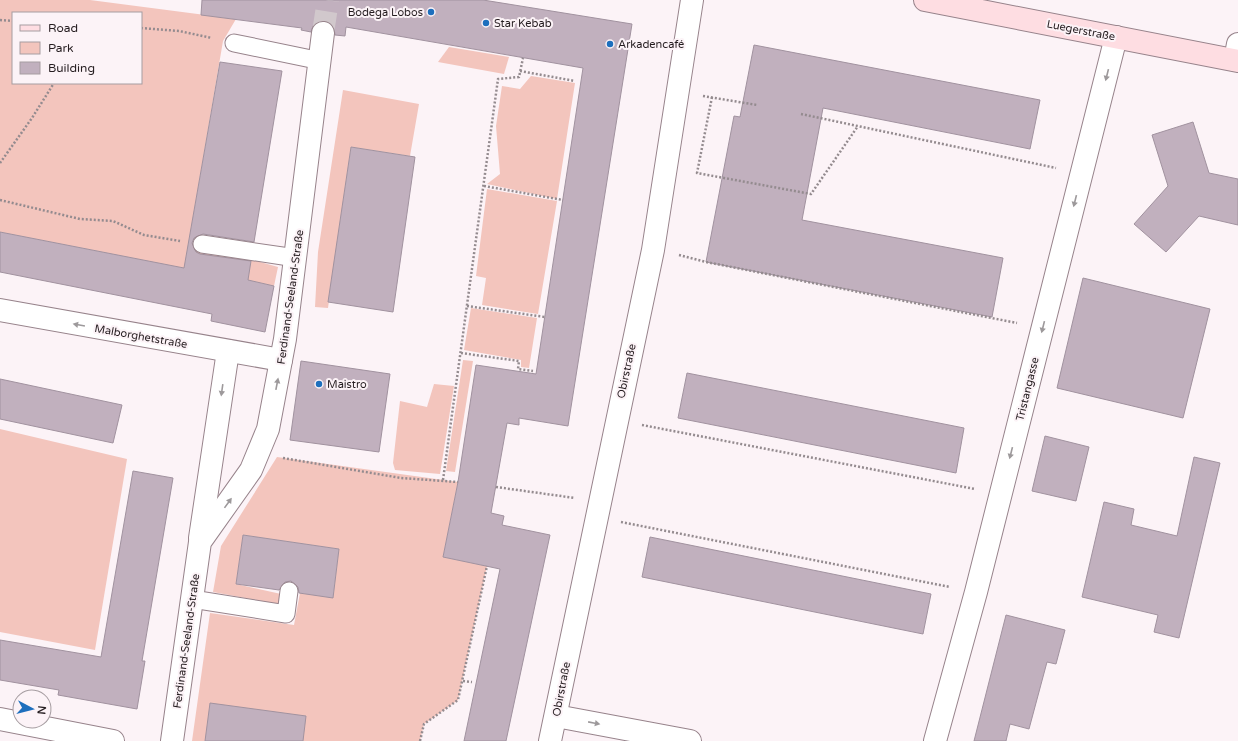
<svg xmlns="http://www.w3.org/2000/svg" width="1238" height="741" viewBox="0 0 1238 741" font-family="'Varela Round',sans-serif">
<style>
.green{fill:#f3c5bd;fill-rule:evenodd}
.building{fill:#c1b0be;stroke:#a1929f}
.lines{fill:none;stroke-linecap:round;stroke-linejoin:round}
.street-tunnel{stroke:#d1c8cc;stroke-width:22;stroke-dasharray:22 11;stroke-linecap:butt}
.lane-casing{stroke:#97838b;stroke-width:19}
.street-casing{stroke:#97838b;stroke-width:24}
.secondary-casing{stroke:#97838b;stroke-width:24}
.path{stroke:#948b8f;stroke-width:2.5;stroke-dasharray:2 2;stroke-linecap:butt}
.lane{stroke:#fff;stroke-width:17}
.street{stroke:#fff;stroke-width:22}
.secondary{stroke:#fedde2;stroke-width:22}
.oneway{fill:#9d999b}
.poi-dot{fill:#1d6fbd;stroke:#fcf3f7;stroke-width:1.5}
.labels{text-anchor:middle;stroke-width:4;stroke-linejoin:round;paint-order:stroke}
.poi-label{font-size:11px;fill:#251d20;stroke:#fcf3f7;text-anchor:start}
.street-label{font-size:11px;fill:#251d20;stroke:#fcf3f7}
</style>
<rect width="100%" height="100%" fill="#fcf3f7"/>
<g class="green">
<path d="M 0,0 L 90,0 L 236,19 L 223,41 L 188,247 L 192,243 L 278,267 L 274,286 L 0,232 ZM 13,13 L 141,13 L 141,83 L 13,83 Z"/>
<path d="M 449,47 L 509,57 L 504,74 L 438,62 Z"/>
<path d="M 531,76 L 575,83 L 557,199 L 487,184 L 500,174 L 496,126 L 502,86 L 520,89 Z"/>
<path d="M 343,90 L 419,104 L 410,156 L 351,147 L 328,308 L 315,307 L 318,252 Z"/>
<path d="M 487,189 L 557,201 L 538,314 L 482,305 L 486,278 L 476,276 Z"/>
<path d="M 471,308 L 537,318 L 529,368 L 521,367 L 521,360 L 464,350 Z"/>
<path d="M 463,360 L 473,361 L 455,472 L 446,471 Z"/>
<path d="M 434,384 L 454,386 L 440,474 L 395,470 L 393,463 L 400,401 L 427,407 Z"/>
<path d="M 0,429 L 127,459 L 95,650 L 0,632 Z"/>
<path d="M 277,457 L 458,482 L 443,557 L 487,566 L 458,700 L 424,724 L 420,741 L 192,741 L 210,613 L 294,625 L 300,593 L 333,597 L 339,549 L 243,535 L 236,584 L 281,594 L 278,604 L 213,592 L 221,546 Z"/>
</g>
<g class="building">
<path d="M 202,0 L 483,0 L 632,24 L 568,426 L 519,418 L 519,425 L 507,423 L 491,513 L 504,516 L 502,525 L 550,535 L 506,741 L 464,741 L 500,569 L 443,557 L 458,482 L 476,365 L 536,374 L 583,68 L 346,27 L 345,36 L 335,35 L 334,28 L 330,23 L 325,21 L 318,22 L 313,26 L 311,32 L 301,30 L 302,28 L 201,15 Z"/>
<path d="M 754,45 L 1040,100 L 1030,149 L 823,108 L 802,220 L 1003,258 L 992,317 L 706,262 L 734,116 L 740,117 Z"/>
<path d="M 220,62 L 282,71 L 254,242 L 203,234 L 194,238 L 192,243 L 196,252 L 200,254 L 251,261 L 248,280 L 274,286 L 265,332 L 211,321 L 212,314 L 0,272 L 0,232 L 184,268 Z"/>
<path d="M 1193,122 L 1209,173 L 1238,179 L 1238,225 L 1199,216 L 1166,252 L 1134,224 L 1168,186 L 1152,135 Z"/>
<path d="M 351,147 L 415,157 L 393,312 L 328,302 Z"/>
<path d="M 1083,278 L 1210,309 L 1183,418 L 1057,388 Z"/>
<path d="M 301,361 L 390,374 L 379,452 L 290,440 Z"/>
<path d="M 687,373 L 964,428 L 956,473 L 678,418 Z"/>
<path d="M 0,379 L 122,405 L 113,443 L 0,419 Z"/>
<path d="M 1045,436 L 1089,447 L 1076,501 L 1032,491 Z"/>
<path d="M 1194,457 L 1220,463 L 1179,638 L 1154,632 L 1158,615 L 1082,597 L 1104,502 L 1134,509 L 1131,525 L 1177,536 Z"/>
<path d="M 133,471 L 173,478 L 142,661 L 145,661 L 137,709 L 58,695 L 59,690 L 0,680 L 0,640 L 101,657 Z"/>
<path d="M 243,535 L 339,549 L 333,598 L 299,593 L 298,587 L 291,581 L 285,582 L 279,590 L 236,584 Z"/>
<path d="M 650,537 L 931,594 L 923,634 L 642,577 Z"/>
<path d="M 1006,615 L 1065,630 L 1056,664 L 1047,662 L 1029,729 L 1010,724 L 1006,741 L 974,741 Z"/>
<path d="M 210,703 L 306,716 L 303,741 L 205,741 Z"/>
</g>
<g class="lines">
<path class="street-tunnel" d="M 323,33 L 328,0"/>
<defs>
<g id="lane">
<path d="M 234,43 L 321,61"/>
<path d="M 202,244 L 296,258"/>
<path d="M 192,599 L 286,614 L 289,591"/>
</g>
<g id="street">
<path d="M 1235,60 L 1238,44"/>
<path d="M 0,310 L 281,360"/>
<path d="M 200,538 L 228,351"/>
<path d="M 556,716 L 690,741"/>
<path d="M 0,719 L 113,741"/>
<path d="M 172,741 L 200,542 L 251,470 L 268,429 L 285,339 L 323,33"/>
<path d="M 550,741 L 653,250 L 692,0"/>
<path d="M 935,741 L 976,592 L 1116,37"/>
</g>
<path id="secondary" d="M 925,0 L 1238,61"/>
</defs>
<use href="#lane" class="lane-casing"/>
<use href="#street" class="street-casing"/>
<use href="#secondary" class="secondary-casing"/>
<g class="path">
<path d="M 0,20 L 13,21"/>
<path d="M 141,28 L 179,31 L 212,38"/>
<path d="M 520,71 L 575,81"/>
<path d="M 703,96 L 757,105"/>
<path d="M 712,97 L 697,173 L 811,194 L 858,126"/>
<path d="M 801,114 L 1056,168"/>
<path d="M 0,163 L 32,118 L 54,83"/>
<path d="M 484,186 L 563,200"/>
<path d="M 0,200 L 80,219 L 113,221 L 144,235 L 180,241"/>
<path d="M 679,255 L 706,262 L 1017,323"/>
<path d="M 467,306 L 545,317"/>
<path d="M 461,353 L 519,361 L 518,369 L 533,371"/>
<path d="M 642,425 L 975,489"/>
<path d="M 283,458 L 401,478 L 458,482"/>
<path d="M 443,480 L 498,79 L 519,77 L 523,58"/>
<path d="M 496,487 L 575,498"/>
<path d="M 621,522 L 950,587"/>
<path d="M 463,681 L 472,682"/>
<path d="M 420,741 L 424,724 L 458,700 L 487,566"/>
</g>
<use href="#lane" class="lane"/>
<use href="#street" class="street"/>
<use href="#secondary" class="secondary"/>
</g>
<defs><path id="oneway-solid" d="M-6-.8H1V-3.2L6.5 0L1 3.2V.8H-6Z"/></defs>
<g class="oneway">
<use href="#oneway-solid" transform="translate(1107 75) rotate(104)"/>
<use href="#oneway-solid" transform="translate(1075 201) rotate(104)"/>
<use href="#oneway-solid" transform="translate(79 325) rotate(-170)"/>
<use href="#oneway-solid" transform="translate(1043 327) rotate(104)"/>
<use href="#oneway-solid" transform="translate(277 384) rotate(-79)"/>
<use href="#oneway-solid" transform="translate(222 390) rotate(98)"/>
<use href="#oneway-solid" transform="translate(1011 453) rotate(104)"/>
<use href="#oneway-solid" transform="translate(228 503) rotate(-54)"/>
<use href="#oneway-solid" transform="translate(594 723) rotate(11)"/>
</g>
<g class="poi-dot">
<circle cx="431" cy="12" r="4"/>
<circle cx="486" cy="23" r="4"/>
<circle cx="610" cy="44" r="4"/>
<circle cx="319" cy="384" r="4"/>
</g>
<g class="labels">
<g class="poi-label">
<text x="423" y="16" text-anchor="end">Bodega Lobos</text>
<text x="494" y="27">Star Kebab</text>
<text x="618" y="48">Arkadencafé</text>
<text x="327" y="388">Maistro</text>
</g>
<g class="street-label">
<text transform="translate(1081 30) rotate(11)" y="4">Luegerstraße</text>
<text transform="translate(290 297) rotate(-82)" y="4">Ferdinand-Seeland-Straße</text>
<text transform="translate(141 336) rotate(10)" y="4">Malborghetstraße</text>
<text transform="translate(626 371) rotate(-78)" y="4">Obirstraße</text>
<text transform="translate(1027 389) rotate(-76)" y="4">Tristangasse</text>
<text transform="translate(186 641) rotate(-82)" y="4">Ferdinand-Seeland-Straße</text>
<text transform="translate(561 689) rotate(-79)" y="4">Obirstraße</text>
</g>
</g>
<rect x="12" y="12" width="130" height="72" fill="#fcf3f7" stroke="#a69da1"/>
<rect x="20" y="25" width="20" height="6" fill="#fedde2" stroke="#a69da1"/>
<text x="48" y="32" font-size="12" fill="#251d20">Road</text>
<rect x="20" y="42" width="20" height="12" fill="#f3c5bd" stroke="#a69da1"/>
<text x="48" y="52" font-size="12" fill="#251d20">Park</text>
<rect x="20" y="62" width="20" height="12" fill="#c1b0be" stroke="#a69da1"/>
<text x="48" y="72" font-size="12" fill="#251d20">Building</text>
<g transform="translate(32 709) rotate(97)"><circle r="19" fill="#fcf3f7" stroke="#a69da1"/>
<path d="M0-3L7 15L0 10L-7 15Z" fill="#1d6fbd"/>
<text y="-6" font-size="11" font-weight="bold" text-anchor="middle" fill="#251d20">N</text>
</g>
</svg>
